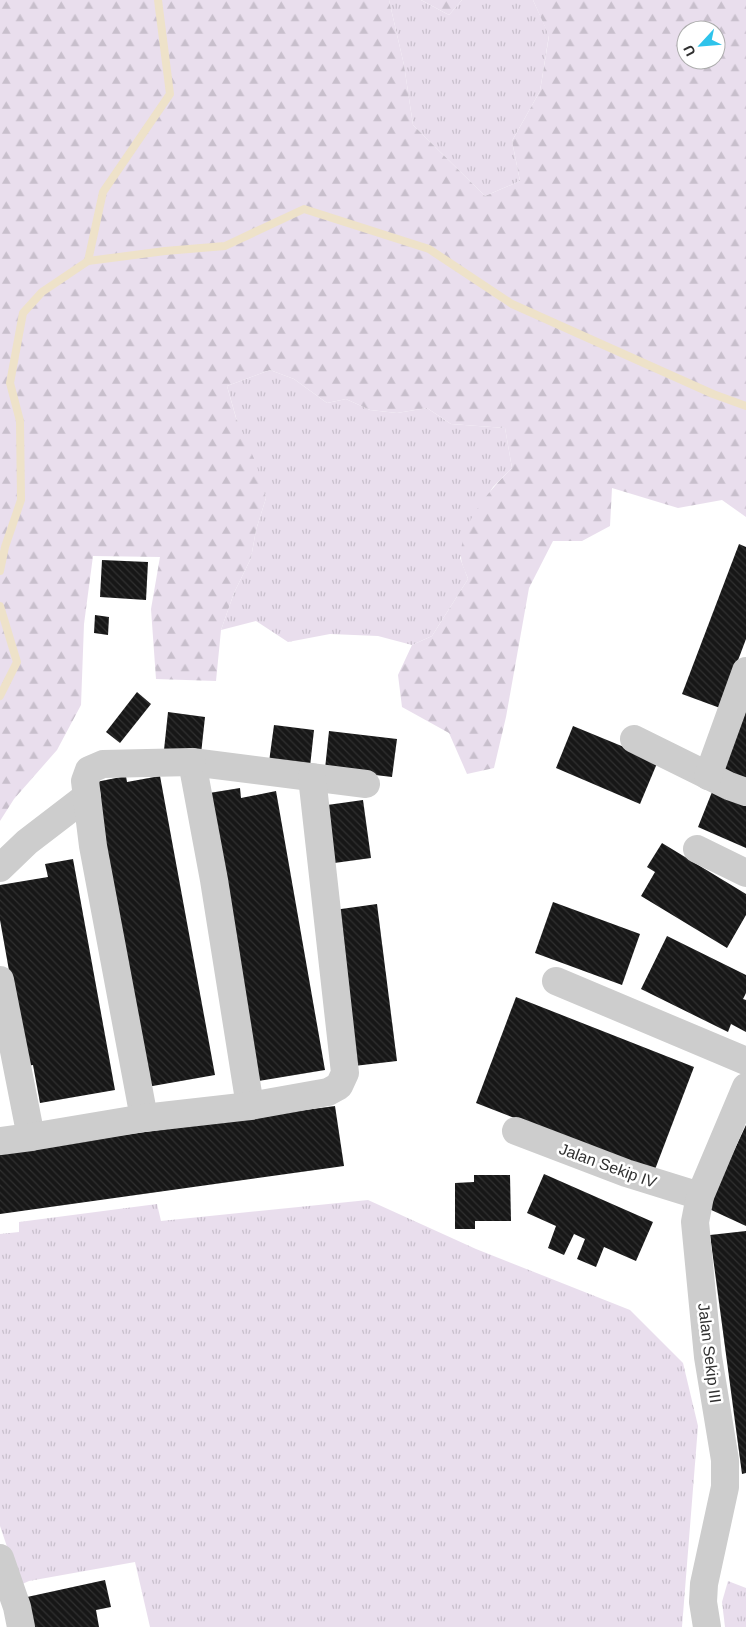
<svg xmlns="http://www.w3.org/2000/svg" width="746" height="1627" viewBox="0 0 746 1627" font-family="Helvetica,sans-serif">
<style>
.grass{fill:url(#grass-tufts)}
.forest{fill:url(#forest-firs);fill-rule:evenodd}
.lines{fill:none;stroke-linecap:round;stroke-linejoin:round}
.stream{stroke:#eee2c9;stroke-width:8}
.building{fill:url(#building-back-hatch)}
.minor{stroke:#cdcdcd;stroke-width:28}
.labels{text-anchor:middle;stroke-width:5;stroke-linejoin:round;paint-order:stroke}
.street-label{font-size:16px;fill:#303030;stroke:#fff}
</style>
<defs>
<pattern id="grass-tufts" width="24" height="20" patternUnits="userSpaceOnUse" patternTransform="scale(1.25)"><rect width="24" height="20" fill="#e9deed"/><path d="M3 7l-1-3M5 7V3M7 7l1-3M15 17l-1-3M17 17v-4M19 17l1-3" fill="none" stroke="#c8bfcc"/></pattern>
<pattern id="forest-firs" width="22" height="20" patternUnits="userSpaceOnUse" patternTransform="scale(1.25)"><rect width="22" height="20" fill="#e9deed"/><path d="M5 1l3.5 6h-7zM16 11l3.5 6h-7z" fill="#c8bfcc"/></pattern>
<pattern id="building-back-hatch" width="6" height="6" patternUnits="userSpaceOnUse" patternTransform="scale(1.25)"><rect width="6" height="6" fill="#171717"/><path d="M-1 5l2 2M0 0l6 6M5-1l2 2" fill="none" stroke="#303030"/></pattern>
</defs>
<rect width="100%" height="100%" fill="#fff"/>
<g class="grass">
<path d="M 389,0 L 421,0 L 449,15 L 462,0 L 533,0 L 549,35 L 540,91 L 512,141 L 520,181 L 485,196 L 413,125 L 404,65 Z"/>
<path d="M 270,370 L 294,379 L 327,403 L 346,399 L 370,410 L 397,413 L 427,408 L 451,424 L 505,428 L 512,468 L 493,487 L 481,506 L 460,558 L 468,579 L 432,636 L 412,645 L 378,636 L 330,634 L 288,642 L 256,621 L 221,630 L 234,593 L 251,558 L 256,530 L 266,498 L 239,428 L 227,386 Z"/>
<path d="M 368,1200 L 476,1249 L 630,1310 L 683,1363 L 698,1426 L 682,1627 L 150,1627 L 135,1562 L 29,1581 L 20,1585 L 0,1526 L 0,1234 L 19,1232 L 19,1222 L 157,1204 L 161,1221 Z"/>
<path d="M 728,1581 L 746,1588 L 746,1627 L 725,1627 L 722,1602 Z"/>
</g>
<g class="forest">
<path d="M 0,0 L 389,0 L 404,65 L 413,125 L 485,196 L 520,181 L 512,141 L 540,91 L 549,36 L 533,0 L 746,0 L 746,517 L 722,500 L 678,508 L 612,488 L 610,526 L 582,541 L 553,541 L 529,588 L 506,717 L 494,768 L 467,774 L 449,733 L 402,707 L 398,675 L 412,645 L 432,636 L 468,579 C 466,573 461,564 461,557 C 460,523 489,491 512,468 L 505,428 L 451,424 L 427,408 L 397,413 L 370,410 L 346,399 L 327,403 L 294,379 L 270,370 L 227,386 L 236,418 L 256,463 L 266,498 L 256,530 L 251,558 L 234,593 L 221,630 L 216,681 L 156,679 L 151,609 L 160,557 L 93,556 L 84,624 L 81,705 L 57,750 L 14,799 L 0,821 ZM 686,30 L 716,30 L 716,60 L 686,60 Z"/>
<path d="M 421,0 L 462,0 L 449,15 Z"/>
</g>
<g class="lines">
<g class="stream">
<path d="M 88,261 L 103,192 L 170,94 L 158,0"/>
<path d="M 0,571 L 5,547 L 21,500 L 20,421 L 10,383 L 23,313 L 42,292 L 88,261 L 165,251 L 225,246 L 304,209 L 429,249 L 512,304 L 713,394 L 746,406"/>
<path d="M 0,606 L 17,662 L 0,696"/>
</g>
</g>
<g class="building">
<path d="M 739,544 L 746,547 L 746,639 L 720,708 L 682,694 Z"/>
<path d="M 102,560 L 148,562 L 146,600 L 100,597 Z"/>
<path d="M 95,615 L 109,617 L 108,635 L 94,633 Z"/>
<path d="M 746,690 L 746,780 L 717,769 Z"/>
<path d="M 137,692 L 151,704 L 120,743 L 106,732 Z"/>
<path d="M 168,712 L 205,717 L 201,754 L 164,750 Z"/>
<path d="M 274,725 L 314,730 L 310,767 L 269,762 Z"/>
<path d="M 573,726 L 658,761 L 640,804 L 556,768 Z"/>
<path d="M 329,731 L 397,739 L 392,777 L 325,769 Z"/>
<path d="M 126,776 L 127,782 L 160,776 L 215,1075 L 147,1087 L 91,783 Z"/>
<path d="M 240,788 L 241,798 L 276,791 L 325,1070 L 253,1082 L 203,794 Z"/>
<path d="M 712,792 L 746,806 L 746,848 L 698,827 Z"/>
<path d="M 363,800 L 371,858 L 327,864 L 320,806 Z"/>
<path d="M 662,843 L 746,894 L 746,915 L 727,948 L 641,896 L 655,872 L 647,867 Z"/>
<path d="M 73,859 L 115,1090 L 40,1103 L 33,1065 L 26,1066 L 0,920 L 0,885 L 48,877 L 45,864 Z"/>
<path d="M 553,902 L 640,934 L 622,985 L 535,953 Z"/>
<path d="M 377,904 L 397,1061 L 354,1066 L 334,910 Z"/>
<path d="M 667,936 L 746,975 L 746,993 L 743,999 L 746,1000 L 746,1032 L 731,1024 L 728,1032 L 641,989 Z"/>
<path d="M 516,997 L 694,1067 L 654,1172 L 476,1103 Z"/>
<path d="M 335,1106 L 344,1166 L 0,1214 L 0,1152 Z"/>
<path d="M 746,1125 L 746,1226 L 707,1208 Z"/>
<path d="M 544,1174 L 653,1222 L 636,1261 L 604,1247 L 596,1267 L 577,1259 L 585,1239 L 574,1234 L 564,1255 L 548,1248 L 556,1226 L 527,1213 Z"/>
<path d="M 474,1175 L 510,1175 L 511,1221 L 475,1221 L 475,1229 L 455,1229 L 455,1183 L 474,1182 Z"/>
<path d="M 746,1231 L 746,1473 L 742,1474 L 710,1235 Z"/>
<path d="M 105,1580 L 111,1607 L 96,1610 L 99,1627 L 33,1627 L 27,1597 Z"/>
</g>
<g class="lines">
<g class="minor">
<path d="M 634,739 L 729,786 L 746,792"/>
<path d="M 708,776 L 746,671"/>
<path d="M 697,849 L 746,873"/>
<path d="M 0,868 L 27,842 L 87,796"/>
<path d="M 0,980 L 31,1137"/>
<path d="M 556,981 L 746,1061"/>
<path d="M 250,1106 L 214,880 L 192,762 L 366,784"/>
<path d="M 144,1118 L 93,846 L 85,781 L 89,770 L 103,764 L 192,762"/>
<path d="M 516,1131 L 626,1173 L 700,1196"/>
<path d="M 0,1141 L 31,1137 L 144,1118 L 250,1106 L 328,1092 L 339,1086 L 345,1073 L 312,777"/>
<path d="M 0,1558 L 17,1607 L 21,1627"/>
<path d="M 707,1627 L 703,1602 L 704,1584 L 725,1487 L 725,1460 L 708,1357 L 695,1222 L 700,1196 L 746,1087"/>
</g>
</g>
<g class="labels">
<g class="street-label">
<text transform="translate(608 1165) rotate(20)" y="6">Jalan Sekip IV</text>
<text transform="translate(710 1353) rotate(83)" y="6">Jalan Sekip III</text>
</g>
</g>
<g transform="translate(701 45) rotate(244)"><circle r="24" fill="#ffffff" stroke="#acacac"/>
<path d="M0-4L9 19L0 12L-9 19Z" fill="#2ec3eb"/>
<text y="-8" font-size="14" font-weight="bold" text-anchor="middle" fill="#303030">U</text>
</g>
</svg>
